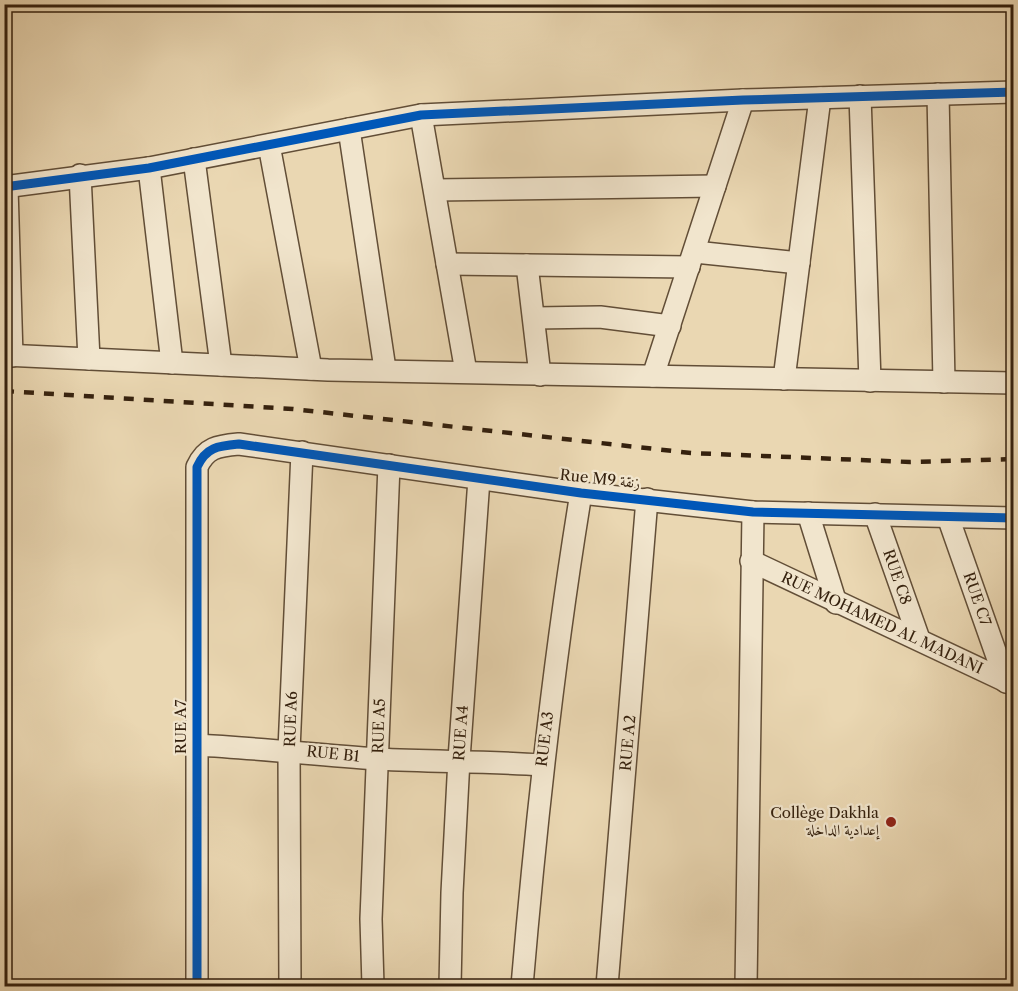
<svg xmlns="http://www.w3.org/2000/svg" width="1018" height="991" viewBox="0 0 1018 991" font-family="'Libre Caslon Text',Amiri,serif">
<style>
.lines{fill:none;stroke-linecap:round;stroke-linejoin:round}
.street-casing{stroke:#624e37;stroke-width:24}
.street{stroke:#f1e5cd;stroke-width:21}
.rail{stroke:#35210e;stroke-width:4.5;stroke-dasharray:10 10;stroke-linecap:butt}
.cycleway-casing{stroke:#f1e5cd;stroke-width:13}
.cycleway{stroke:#0057b8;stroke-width:9}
.poi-dot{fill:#8f2418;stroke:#f1e5cd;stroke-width:2}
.labels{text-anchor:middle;stroke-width:4.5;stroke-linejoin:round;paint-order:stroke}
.street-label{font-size:15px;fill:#35210e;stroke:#f1e5cd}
.poi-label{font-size:15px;fill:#35210e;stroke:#f1e5cd;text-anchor:end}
</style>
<rect width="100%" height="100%" fill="#ead7b2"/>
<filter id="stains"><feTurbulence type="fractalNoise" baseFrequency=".00333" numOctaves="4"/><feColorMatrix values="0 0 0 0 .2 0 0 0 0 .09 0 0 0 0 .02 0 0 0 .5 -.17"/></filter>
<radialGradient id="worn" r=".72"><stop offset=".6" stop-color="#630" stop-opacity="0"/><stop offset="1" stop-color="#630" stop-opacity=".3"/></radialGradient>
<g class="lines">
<defs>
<g id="street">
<path d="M 938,94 L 944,382"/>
<path d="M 860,96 L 870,381"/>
<path d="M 421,115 L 466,372"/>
<path d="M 349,129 L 385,369"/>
<path d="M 269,145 L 311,369"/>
<path d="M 194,159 L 221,365"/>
<path d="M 149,168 L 172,363"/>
<path d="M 80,175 L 89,359"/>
<path d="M 4,187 L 149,168 L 421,115 L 743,100 L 1014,92"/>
<path d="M 7,187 L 12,356"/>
<path d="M 435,190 L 715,186"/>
<path d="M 695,252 L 799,263"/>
<path d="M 447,264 L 689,267"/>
<path d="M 527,265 L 540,375"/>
<path d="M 535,318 L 600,317 L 670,326"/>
<path d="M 4,355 L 328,370 L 1014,383"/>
<path d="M 653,376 L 743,100"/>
<path d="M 784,379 L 820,98"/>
<path d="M 808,513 L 836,603"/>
<path d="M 875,514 L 919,639"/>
<path d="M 948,517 L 1006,682"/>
<path d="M 751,561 L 1014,685"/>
<path d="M 196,745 C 257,748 317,755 378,759 C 433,762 487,761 542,765"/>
<path d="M 197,986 L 197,467 C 206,447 218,446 239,444 L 581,493 L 753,512 L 1014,518"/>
<path d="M 290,986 L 289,750 L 302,452"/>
<path d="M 373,986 L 371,919 L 389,465"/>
<path d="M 450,986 L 452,893 L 459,759 L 479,479"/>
<path d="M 522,986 C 536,821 554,657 581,493"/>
<path d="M 607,986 L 647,499"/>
<path d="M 746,986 L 753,512"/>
</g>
</defs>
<use href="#street" class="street-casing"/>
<use href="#street" class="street"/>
<path class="rail" d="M 4,391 L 293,409 L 691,453 L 910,462 L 1014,459"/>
<defs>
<g id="cycleway">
<path d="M 4,187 L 149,168 L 421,115 L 743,100 L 1014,92"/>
<path d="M 197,986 L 197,467 C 206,447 218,446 239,444 L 581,493 L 753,512 L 1014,518"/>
</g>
</defs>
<use href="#cycleway" class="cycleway-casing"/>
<use href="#cycleway" class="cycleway"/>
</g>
<circle class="poi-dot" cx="891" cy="822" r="6"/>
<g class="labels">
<g class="street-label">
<text transform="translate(600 479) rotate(6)" y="5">Rue M9 زنقة</text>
<text transform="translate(897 577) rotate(71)" y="5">RUE C8</text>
<text transform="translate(977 599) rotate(71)" y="5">RUE C7</text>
<text transform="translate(882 623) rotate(25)" y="5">RUE MOHAMED AL MADANI</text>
<text transform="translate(291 719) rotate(-88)" y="5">RUE A6</text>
<text transform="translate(379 726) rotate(-88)" y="5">RUE A5</text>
<text transform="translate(181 727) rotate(-90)" y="5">RUE A7</text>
<text transform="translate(461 733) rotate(-86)" y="5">RUE A4</text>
<text transform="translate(545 739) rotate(-83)" y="5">RUE A3</text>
<text transform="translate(628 743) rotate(-85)" y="5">RUE A2</text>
<text transform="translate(333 754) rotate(6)" y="5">RUE B1</text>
</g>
<g class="poi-label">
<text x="879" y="818">Collège Dakhla<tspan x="879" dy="17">إعدادية الداخلة</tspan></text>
</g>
</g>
<rect width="1018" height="991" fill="none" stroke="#ead7b2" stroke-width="24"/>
<rect x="6" y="6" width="1006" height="979" fill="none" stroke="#35210e" stroke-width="3"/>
<rect x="12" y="12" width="994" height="967" fill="none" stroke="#35210e" stroke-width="1.5"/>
<rect width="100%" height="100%" filter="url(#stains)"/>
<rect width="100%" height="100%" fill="url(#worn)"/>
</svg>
